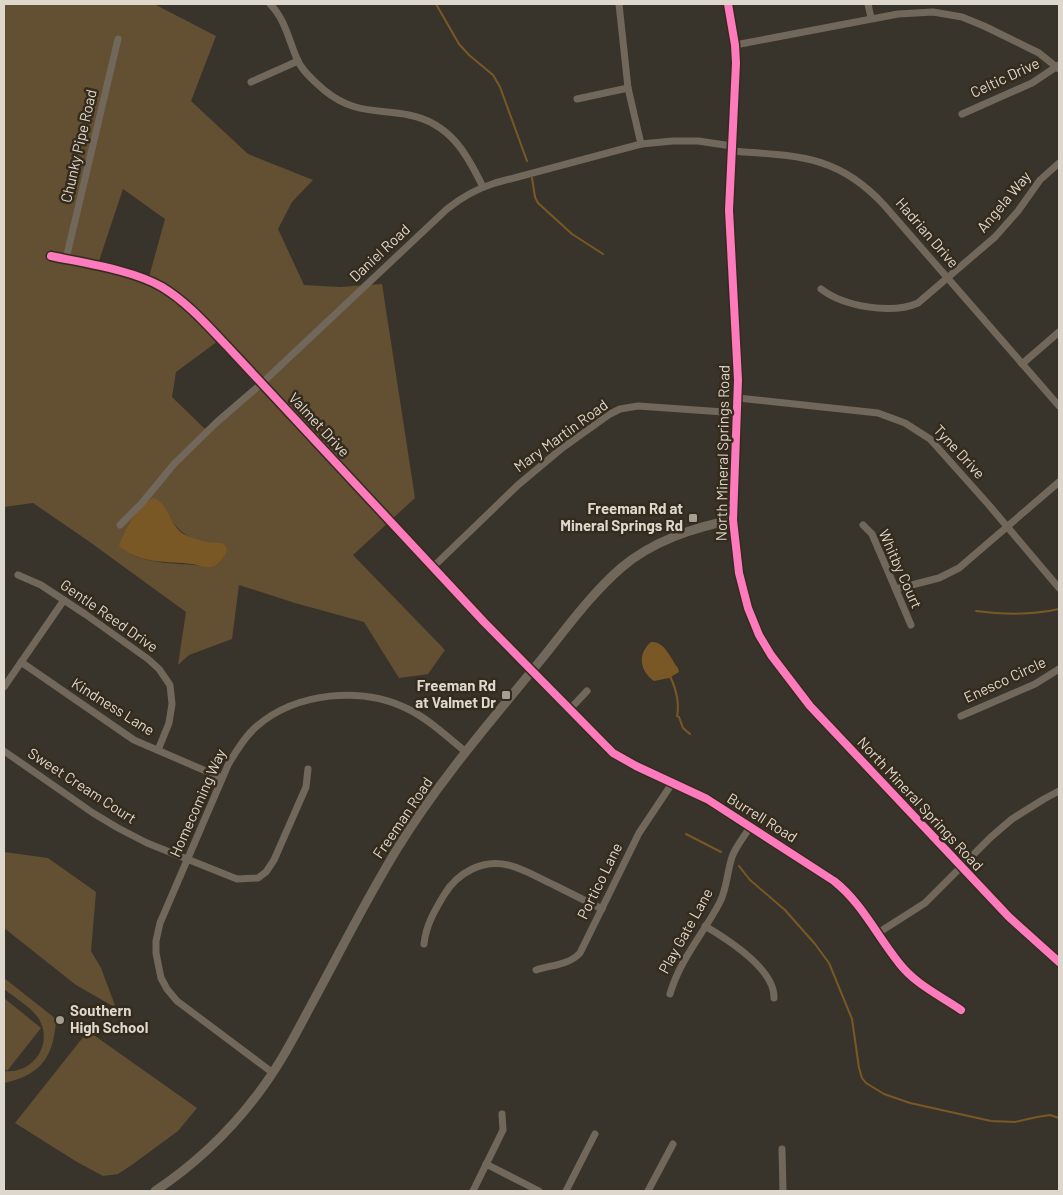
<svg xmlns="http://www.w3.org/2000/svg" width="1063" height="1195" viewBox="0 0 1063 1195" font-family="Barlow,sans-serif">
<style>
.green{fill:#634f31;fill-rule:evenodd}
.water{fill:#7a5825}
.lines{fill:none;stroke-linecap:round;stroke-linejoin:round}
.stream{stroke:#7a5825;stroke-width:2}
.minor{stroke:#71685b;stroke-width:7}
.tertiary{stroke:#71685b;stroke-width:9}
.cycleway-casing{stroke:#352b1c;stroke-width:11}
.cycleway{stroke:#fd7abc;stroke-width:8}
.poi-dot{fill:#a49e95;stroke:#352b1c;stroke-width:2}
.labels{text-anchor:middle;stroke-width:5;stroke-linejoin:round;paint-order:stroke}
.street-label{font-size:15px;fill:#ded7ce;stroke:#352b1c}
.poi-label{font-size:15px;font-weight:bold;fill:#ded7ce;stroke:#352b1c;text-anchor:end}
</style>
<rect width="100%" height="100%" fill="#39342b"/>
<g class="green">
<path d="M 4,4 L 154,4 L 216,36 L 191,101 L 248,154 L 313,180 L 292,202 L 278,229 L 304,285 L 340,287 L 382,284 L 415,498 L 353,555 L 445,650 L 428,674 L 399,678 L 364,622 L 295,603 L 239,585 L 232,639 L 189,655 L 178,665 L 186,612 L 87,540 L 33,503 L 4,507 ZM 123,189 L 165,219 L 149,277 L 98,264 ZM 218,341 L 258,383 L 205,429 L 172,397 L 176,372 ZM 164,506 C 173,530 193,545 220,543 L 211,567 C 181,562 147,567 121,548 Z"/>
<path d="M 4,852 L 48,858 L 96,892 L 91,951 L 101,968 L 116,1008 L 76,985 L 4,928 Z"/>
<path d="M 4,978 L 56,1019 C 54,1057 41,1075 4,1083 L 4,1071 C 32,1075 54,1045 39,1019 C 31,1007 15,998 4,989 Z"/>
<path d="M 4,998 L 41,1028 L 7,1071 L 4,1068 Z"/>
<path d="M 88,1031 L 197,1108 L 178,1131 L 133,1164 L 118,1174 L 103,1176 L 77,1162 L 15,1123 Z"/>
</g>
<g class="water">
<path d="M 153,498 C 169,503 169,524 182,533 C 189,537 200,541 208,542 C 215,544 221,541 226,546 L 227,551 C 224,557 218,566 211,567 C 205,568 198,565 192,564 C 166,561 143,564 121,548 L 119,545 C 126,529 137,505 153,498 Z"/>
<path d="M 651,642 C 665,641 670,658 678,668 L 679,672 L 669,678 L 654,681 C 640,671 637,654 651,642 Z"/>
</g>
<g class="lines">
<g class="stream">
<path d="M 436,4 L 459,44 L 469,55 L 493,75 L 500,87 L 527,161"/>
<path d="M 532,178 L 535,197 L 538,203 L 572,234 L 603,254"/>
<path d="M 976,611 C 1005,615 1031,615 1059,609"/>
<path d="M 670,676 C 676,689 680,702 677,716 L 679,717 L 683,728 L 690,734"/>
<path d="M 686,834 L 721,852"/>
<path d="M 739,866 L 750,880 L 785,910 L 815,944 L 829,963 L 852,1019 L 859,1068 L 862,1078 L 866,1083 L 884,1094 L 910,1103 L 991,1121 L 1015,1122 L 1037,1117 L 1050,1115 L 1059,1118"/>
</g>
<g class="minor">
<path d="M 270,4 C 286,20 289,42 298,61 C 303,72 315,82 324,90 C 353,114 376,109 409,115 C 450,123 467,154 483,187"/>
<path d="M 619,4 L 628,88 L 641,144"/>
<path d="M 868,4 L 871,18"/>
<path d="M 735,45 L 898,14 L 933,12 L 962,17 L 984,26 L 1039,53 L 1059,69"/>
<path d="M 251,82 L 298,61"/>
<path d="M 577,99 L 628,88"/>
<path d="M 962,114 L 1032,83 L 1059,65"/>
<path d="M 731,151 C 796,156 837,154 884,205 L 1059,406"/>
<path d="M 51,256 C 84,263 133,270 162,287 C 187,302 207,325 227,346 L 484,622 L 613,753 L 636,766 L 707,799 L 834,881 C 862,903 877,936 899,963 C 915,984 939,995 961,1010"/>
<path d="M 66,259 L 118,39"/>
<path d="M 821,289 C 843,306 891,315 918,303 L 995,237 L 1018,211 L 1040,180 L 1059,163"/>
<path d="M 1022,364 L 1059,332"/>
<path d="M 738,398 L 878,413 L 905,423 L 930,439 L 988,504 L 1059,588"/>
<path d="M 120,525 L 141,504 L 174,464 L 217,422 L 261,384 L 447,209 C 462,197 476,189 495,183 L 641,144 L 673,141 L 698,141 L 732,146"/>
<path d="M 863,525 L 872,534 L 911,625"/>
<path d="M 433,567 L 518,485 L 561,449 L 610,414 L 620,409 L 638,406 L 738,413"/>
<path d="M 18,575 L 41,585 L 85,614 L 148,659 L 159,669 L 170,685 L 172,704 L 169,723 L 158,750"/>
<path d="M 896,589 L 939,578 L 959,568 L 1059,482"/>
<path d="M 21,662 L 134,740 L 222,778"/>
<path d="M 4,687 L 64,600"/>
<path d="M 570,709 L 587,691"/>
<path d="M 961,716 L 1035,684 L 1059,669"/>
<path d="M 4,751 L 93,813 L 118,828 L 147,843 L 237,879 L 258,878 L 266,872 L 274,860 L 306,787 L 308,769"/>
<path d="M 705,926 C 727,939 775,969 774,998"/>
<path d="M 878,933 L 925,903 L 991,837 L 1012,819 L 1044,799 L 1059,791"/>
<path d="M 424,944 C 426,925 434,912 444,895 C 457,873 482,859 508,865 C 524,869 539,878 554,885 C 570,893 586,901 602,909"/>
<path d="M 536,970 C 551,965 569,965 580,953 L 639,833 L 673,782"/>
<path d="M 670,994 C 680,959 704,933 720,902 C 727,888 727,872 732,857 C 736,846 744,837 750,827"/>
<path d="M 273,1073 L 177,1001 L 167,989 L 161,978 L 156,953 L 156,941 L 160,923 L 228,765 C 236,751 245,736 257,726 C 297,692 362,686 408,709 C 430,720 447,737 466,752"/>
<path d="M 782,1149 L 783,1191"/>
<path d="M 486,1164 L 539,1191"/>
<path d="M 473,1191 L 503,1130 L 502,1114"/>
<path d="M 566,1191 L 595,1134"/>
<path d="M 648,1191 L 673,1144"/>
</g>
<g class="tertiary">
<path d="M 728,4 L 735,45 L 736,63 L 729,210 L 738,380 L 733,520 L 739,573 L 748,608 L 759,635 L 771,655 L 810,706 L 1009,917 L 1059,962"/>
<path d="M 155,1191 C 194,1165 229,1132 257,1095 C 278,1068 293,1039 309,1009 C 338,956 365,901 397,849 C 438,782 490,722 540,661 C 566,629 590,595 621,568 C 651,542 694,527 733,520"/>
</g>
<defs>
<g id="cycleway">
<path d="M 728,4 L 735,45 L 736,63 L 729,210 L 738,380 L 733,520 L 739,573 L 748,608 L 759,635 L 771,655 L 810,706 L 1009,917 L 1059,962"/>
<path d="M 51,256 C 84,263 133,270 162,287 C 187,302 207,325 227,346 L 484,622 L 613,753 L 636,766 L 707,799 L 834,881 C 862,903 877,936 899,963 C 915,984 939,995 961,1010"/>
</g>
</defs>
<use href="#cycleway" class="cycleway-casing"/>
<use href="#cycleway" class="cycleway"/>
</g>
<g class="poi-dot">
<rect x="688" y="513" width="10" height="10" rx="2.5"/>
<rect x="501" y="690" width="10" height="10" rx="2.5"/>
<circle cx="60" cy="1020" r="5"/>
</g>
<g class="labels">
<g class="street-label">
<text transform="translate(1005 78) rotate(-25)" y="5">Celtic Drive</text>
<text transform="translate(79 146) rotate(-77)" y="5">Chunky Pipe Road</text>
<text transform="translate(1004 202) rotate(-50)" y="5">Angela Way</text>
<text transform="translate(927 233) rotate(49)" y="5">Hadrian Drive</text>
<text transform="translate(380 253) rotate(-43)" y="5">Daniel Road</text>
<text transform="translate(319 425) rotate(47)" y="5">Valmet Drive</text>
<text transform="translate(561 436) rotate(-36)" y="5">Mary Martin Road</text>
<text transform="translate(959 452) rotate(47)" y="5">Tyne Drive</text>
<text transform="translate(723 453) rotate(-89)" y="5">North Mineral Springs Road</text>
<text transform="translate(900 569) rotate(66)" y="5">Whitby Court</text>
<text transform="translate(109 616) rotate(35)" y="5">Gentle Reed Drive</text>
<text transform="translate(1005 680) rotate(-25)" y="5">Enesco Circle</text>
<text transform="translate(113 707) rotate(32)" y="5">Kindness Lane</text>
<text transform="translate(82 786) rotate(33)" y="5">Sweet Cream Court</text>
<text transform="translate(198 803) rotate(-66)" y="5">Homecoming Way</text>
<text transform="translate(920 804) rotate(47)" y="5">North Mineral Springs Road</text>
<text transform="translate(403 818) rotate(-56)" y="5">Freeman Road</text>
<text transform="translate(762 818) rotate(32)" y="5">Burrell Road</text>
<text transform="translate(600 881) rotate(-64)" y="5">Portico Lane</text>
<text transform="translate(686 931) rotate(-61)" y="5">Play Gate Lane</text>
</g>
<g class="poi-label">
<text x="683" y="514">Freeman Rd at<tspan x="683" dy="17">Mineral Springs Rd</tspan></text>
<text x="496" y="691">Freeman Rd<tspan x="496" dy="17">at Valmet Dr</tspan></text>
<text x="70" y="1016" text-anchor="start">Southern<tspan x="70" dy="17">High School</tspan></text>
</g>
</g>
<rect width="1063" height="1195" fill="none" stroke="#ded7ce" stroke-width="10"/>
</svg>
